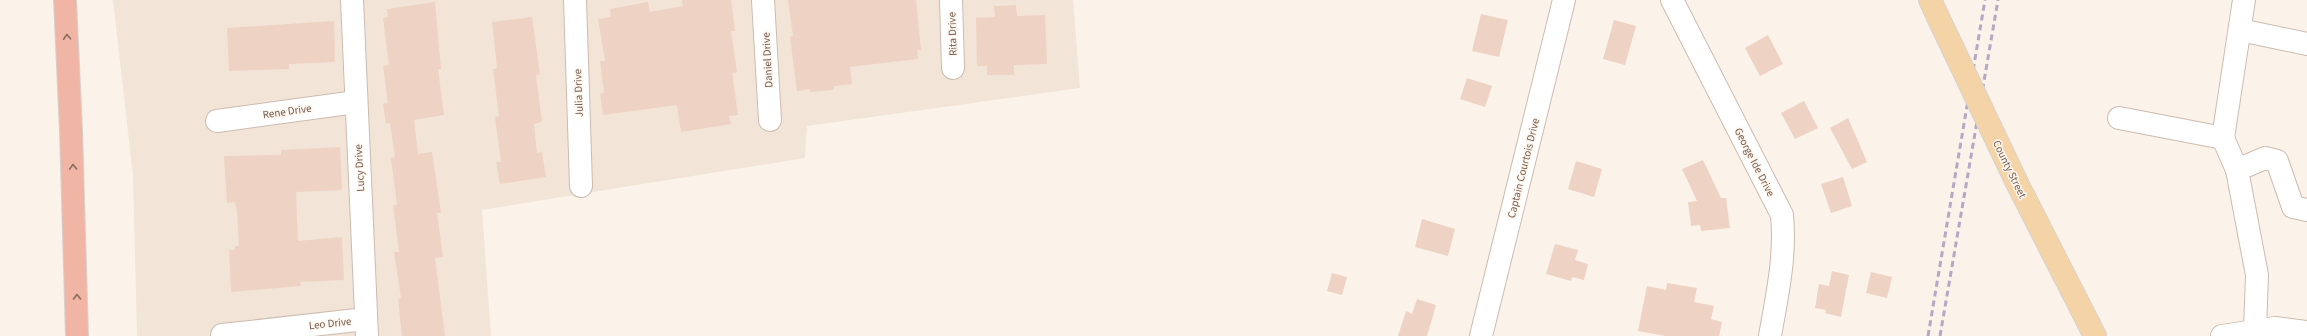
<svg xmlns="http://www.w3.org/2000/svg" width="2307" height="336" viewBox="0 0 2307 336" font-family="'Source Sans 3',sans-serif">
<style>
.residential{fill:#f2e5d8}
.building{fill:#eed2c3}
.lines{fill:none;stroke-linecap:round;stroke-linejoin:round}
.minor-casing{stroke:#ccbbb0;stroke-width:24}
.major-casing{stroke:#d8d1cd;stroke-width:24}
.highway-casing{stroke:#d8d1cd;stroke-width:24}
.minor{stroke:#fff;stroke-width:22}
.major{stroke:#f4d4a7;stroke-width:22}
.highway{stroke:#f0b5a5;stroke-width:22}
.rail{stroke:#b6a7c4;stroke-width:3;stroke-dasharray:6 4;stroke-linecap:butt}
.major-bridge-casing{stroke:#d8d1cd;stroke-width:24;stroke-linecap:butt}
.major-bridge{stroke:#f4d4a7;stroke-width:22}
.oneway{stroke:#8c6c5f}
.labels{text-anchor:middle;stroke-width:3;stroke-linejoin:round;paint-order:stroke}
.street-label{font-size:11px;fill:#735a4e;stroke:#fef7ef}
</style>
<rect width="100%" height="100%" fill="#fbf3e9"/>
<path class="residential" d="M 113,0 L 1073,0 L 1080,88 L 807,126 L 805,158 L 482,210 L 491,336 L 137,336 L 133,176 Z"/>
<g class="building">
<path d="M 682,0 L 731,0 L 735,31 L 731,31 L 737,72 L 732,73 L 738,115 L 729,116 L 731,124 L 681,132 L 677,105 L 603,115 L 600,94 L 604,93 L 600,61 L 605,61 L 598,19 L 611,17 L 610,9 L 648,2 L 650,12 L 683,6 Z"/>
<path d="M 788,0 L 916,0 L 921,50 L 917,50 L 918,59 L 850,67 L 852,84 L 834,86 L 834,90 L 810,92 L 810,89 L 797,91 L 790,37 L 793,36 Z"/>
<path d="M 435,2 L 441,69 L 438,69 L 444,115 L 414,120 L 418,154 L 432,152 L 441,213 L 437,213 L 443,257 L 435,258 L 445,336 L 402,336 L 398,299 L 401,298 L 394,252 L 399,252 L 393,205 L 397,205 L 391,158 L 395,157 L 390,123 L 386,124 L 383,104 L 388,103 L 383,66 L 389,65 L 383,18 L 388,17 L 387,9 Z"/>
<path d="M 1016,5 L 1017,16 L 1045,15 L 1047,64 L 1014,65 L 1014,75 L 987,75 L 987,66 L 977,66 L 976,18 L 995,17 L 994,6 Z"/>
<path d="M 1481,14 L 1508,20 L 1499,57 L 1472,51 Z"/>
<path d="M 532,17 L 540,74 L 536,75 L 542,122 L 534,124 L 537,153 L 542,152 L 546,177 L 500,184 L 496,162 L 501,162 L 495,117 L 499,116 L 493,69 L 497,68 L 492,22 Z"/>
<path d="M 1614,20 L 1636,26 L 1625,65 L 1603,59 Z"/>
<path d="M 334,21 L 335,62 L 289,64 L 289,69 L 229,71 L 227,28 Z"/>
<path d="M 1768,35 L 1783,64 L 1760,76 L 1745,48 Z"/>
<path d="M 1467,78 L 1492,86 L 1485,107 L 1460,99 Z"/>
<path d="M 1804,101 L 1818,128 L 1795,139 L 1781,113 Z"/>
<path d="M 1848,118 L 1867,162 L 1852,169 L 1830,128 Z"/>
<path d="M 340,147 L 342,190 L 296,192 L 298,241 L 342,237 L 344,280 L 300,282 L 301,286 L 231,292 L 229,250 L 235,250 L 235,246 L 239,246 L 237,211 L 235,202 L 227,203 L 224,156 L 281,155 L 281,150 Z"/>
<path d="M 1703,160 L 1721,198 L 1726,198 L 1730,228 L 1701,231 L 1700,225 L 1691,226 L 1688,202 L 1697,201 L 1682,169 Z"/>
<path d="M 1576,161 L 1602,169 L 1594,197 L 1568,189 Z"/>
<path d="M 1843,177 L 1852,206 L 1831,213 L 1821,184 Z"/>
<path d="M 1422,219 L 1455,229 L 1448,256 L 1415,247 Z"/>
<path d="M 1555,244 L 1578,250 L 1575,260 L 1588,264 L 1584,280 L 1572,277 L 1571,281 L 1546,274 Z"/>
<path d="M 1832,271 L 1849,275 L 1841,317 L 1825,313 L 1826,310 L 1815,308 L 1819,284 L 1829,286 Z"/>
<path d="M 1871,272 L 1892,277 L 1887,298 L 1866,293 Z"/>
<path d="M 1332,273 L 1347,277 L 1342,295 L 1327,291 Z"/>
<path d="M 1667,283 L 1697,288 L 1694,302 L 1714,306 L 1711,319 L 1722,322 L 1719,336 L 1666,336 L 1638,331 L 1647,286 L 1666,290 Z"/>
<path d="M 1417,299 L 1436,305 L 1427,336 L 1398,336 L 1406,311 L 1412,314 Z"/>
</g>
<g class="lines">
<defs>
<g id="minor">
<path d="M 352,0 L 367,336"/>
<path d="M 575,0 L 581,186"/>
<path d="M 763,0 L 770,120"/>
<path d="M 951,0 L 953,68"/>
<path d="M 1672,0 L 1782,215 C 1786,256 1777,296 1770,336"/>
<path d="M 2240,30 L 2307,44"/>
<path d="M 2119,118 L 2223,138 L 2237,170"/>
<path d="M 217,121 L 356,102"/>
<path d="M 2223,138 L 2244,0"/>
<path d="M 2255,330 L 2257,275 L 2237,170 L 2265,158 L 2277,161 L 2293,207 L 2307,210"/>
<path d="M 222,335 L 366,319"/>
<path d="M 1481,336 L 1564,0"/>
<path d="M 2222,336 L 2275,328 L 2307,332"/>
</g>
<g id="major">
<path d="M 1930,0 L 1937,15"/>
<path d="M 2017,183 L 2095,336"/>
</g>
<path id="highway" d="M 65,0 L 71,131 L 77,336"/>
</defs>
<use href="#minor" class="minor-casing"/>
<use href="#major" class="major-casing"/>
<use href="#highway" class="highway-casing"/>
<use href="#minor" class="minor"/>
<use href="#major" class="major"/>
<use href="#highway" class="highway"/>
<g class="rail">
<path d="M 1928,336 L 1985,0"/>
<path d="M 1940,336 L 1998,0"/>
</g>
<defs>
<path id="major-bridge" d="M 1937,15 L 2017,183"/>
</defs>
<use href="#major-bridge" class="major-bridge-casing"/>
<use href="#major-bridge" class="major-bridge"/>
</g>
<defs><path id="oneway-chevron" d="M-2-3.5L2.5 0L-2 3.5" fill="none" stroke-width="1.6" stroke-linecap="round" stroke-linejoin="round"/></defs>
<g class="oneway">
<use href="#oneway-chevron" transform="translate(67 37) rotate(-93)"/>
<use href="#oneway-chevron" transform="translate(73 167) rotate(-92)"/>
<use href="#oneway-chevron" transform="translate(77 297) rotate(-91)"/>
</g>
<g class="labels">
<g class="street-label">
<text transform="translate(952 34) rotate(-92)" y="4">Rita Drive</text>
<text transform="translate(767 60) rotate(-93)" y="4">Daniel Drive</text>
<text transform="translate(578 93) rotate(-92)" y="4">Julia Drive</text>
<text transform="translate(287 111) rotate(-8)" y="4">Rene Drive</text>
<text transform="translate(1755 162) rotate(63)" y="4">George Ide Drive</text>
<text transform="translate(359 168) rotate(-93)" y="4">Lucy Drive</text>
<text transform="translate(1523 168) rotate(-76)" y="4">Captain Courtois Drive</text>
<text transform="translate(2010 169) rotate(64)" y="4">County Street</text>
<text transform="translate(330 323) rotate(-6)" y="4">Leo Drive</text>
</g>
</g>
</svg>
